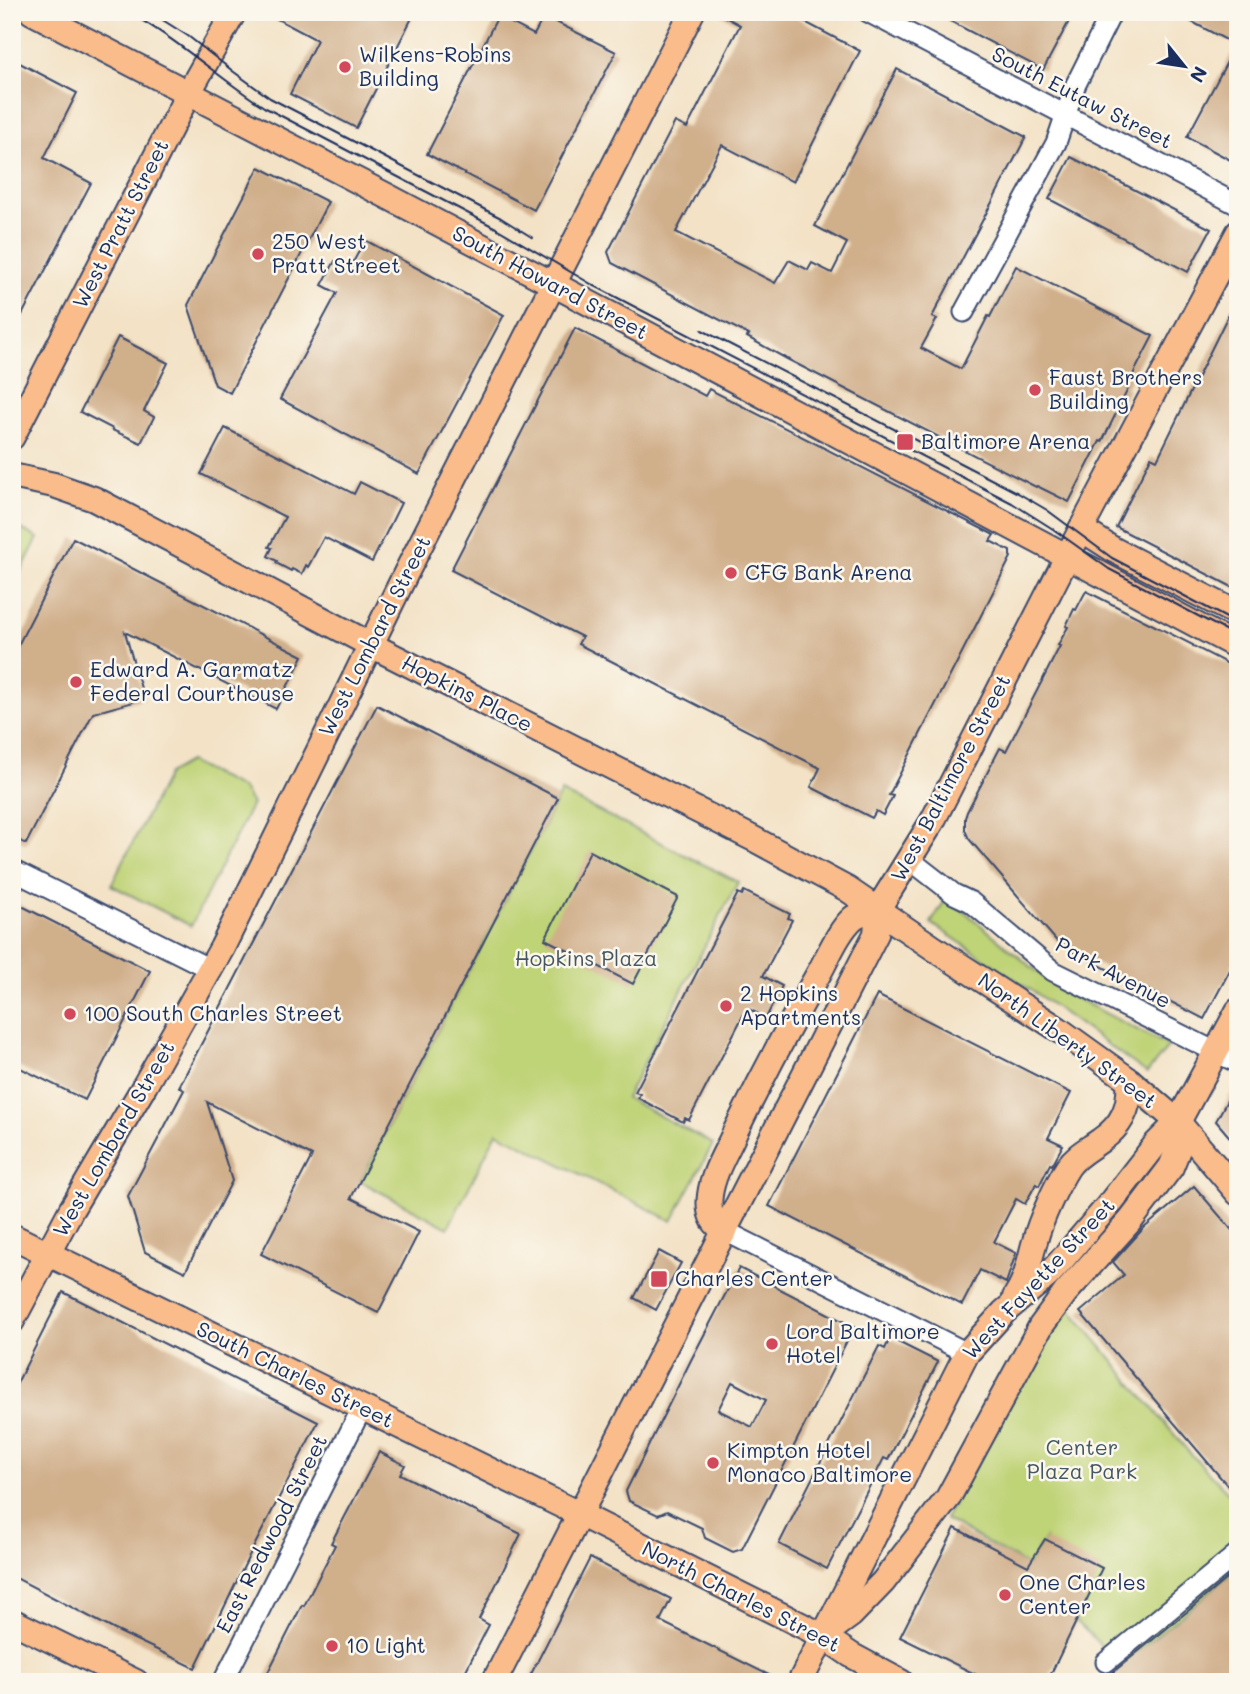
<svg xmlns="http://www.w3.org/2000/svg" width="1250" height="1694" viewBox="0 0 1250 1694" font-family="Mali,sans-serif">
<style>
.green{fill:#bfd377;stroke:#6d816a;stroke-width:2}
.building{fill:#d0af8b;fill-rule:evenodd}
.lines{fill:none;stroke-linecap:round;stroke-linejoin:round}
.minor-casing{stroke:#3b4a6e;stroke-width:23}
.major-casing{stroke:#3b4a6e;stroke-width:28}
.minor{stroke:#fff;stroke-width:19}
.major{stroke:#f9bc8a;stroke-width:24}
.tram{stroke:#1b2f5e;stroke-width:2}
.poi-dot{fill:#d1495b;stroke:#fbf7ec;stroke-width:2.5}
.labels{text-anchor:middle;stroke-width:5;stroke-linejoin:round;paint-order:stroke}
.poi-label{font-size:21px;fill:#1b2f5e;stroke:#fbf7ec;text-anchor:start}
.street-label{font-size:21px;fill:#1b2f5e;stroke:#fbf7ec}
.park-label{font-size:21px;fill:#445864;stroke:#fbf7ec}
</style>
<rect width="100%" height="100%" fill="#fbf7ec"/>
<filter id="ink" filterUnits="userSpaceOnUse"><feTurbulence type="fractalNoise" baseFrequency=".0143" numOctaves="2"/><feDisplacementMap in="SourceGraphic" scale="14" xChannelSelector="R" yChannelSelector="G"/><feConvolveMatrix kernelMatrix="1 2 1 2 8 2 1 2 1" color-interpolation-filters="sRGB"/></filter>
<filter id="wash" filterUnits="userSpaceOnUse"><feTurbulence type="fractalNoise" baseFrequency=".00686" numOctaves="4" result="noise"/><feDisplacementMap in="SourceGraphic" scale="28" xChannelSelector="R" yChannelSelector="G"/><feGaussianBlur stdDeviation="1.57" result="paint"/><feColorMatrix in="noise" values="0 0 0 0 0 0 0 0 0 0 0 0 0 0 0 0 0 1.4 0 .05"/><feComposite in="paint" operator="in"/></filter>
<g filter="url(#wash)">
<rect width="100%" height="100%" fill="#f3e2c6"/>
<g class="green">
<path d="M 12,524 L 38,538 L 20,573 L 12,569 Z"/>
<path d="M 189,762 L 243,789 L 252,804 L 191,926 L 111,885 L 168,774 Z"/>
<path d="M 561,792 L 738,882 L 626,1098 L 713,1144 L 672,1221 L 497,1132 L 448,1228 L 360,1181 Z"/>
<path d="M 947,897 L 1058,989 L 1169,1046 L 1147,1073 L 1037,994 L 931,923 Z"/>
<path d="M 1066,1304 L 1187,1450 L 1238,1503 L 1238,1572 L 1234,1572 L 1121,1665 L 1076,1621 L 1045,1539 L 1028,1566 L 945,1519 Z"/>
</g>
<g id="blocks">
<g class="building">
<path d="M 264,12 L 415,12 L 356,128 L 290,94 L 317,40 Z"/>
<path d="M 716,12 L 786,12 L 860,51 L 793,182 L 722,145 L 676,232 L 775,283 L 789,260 L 808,270 L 812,263 L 832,273 L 847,243 L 815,226 L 897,69 L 1026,137 L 932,317 L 937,319 L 921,348 L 961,369 L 988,316 L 990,317 L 1016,266 L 1153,336 L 1126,388 L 1128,389 L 1102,442 L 1100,441 L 1069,502 L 1037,486 L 1036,487 L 787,359 L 747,337 L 749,335 L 612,263 L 608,252 L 675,122 L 687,128 L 740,25 Z"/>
<path d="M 933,12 L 1074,12 L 1043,70 Z"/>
<path d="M 1173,12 L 1238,12 L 1238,164 L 1187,137 L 1236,45 Z"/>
<path d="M 498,16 L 534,35 L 544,16 L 616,52 L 534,210 L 427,154 Z"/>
<path d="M 12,59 L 77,93 L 44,158 L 91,183 L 12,334 Z"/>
<path d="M 1071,157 L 1211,229 L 1188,272 L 1049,199 Z"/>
<path d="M 259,167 L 328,202 L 230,393 L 215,385 L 188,305 Z"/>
<path d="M 365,240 L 504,315 L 419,474 L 280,399 L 337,293 L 322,285 L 335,261 L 350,268 Z"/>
<path d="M 1238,295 L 1238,590 L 1116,527 L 1151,457 L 1157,460 Z"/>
<path d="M 575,328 L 705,396 L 709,389 L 994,535 L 990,541 L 1010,551 L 1010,556 L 1011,557 L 889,795 L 893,796 L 883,815 L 876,811 L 872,818 L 811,787 L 820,768 L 578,644 L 582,637 L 451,570 Z"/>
<path d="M 118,337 L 168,363 L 144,411 L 154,417 L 141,443 L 112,430 L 113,429 L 80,412 Z"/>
<path d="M 225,428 L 354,494 L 360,482 L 401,503 L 372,562 L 324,537 L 308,567 L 306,565 L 302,574 L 292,569 L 291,571 L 276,563 L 277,561 L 268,556 L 272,548 L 269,547 L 285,517 L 201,474 Z"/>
<path d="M 73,538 L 303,656 L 276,709 L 125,632 L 144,699 L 93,713 L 26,844 L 12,837 L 12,657 Z"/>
<path d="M 1086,591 L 1193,645 L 1193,646 L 1238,669 L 1238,955 L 1204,1019 L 1060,945 L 969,839 L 965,830 L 965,818 L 967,812 L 1000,748 L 1006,751 L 1060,646 L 1058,645 L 1068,627 L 1066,626 L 1074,609 L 1076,610 Z"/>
<path d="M 377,705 L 558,798 L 351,1198 L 419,1232 L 378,1313 L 261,1254 L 312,1156 L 207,1102 L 232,1181 L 185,1272 L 145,1252 L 128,1196 L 184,1090 L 179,1087 Z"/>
<path d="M 590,851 L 678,897 L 633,984 L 545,939 Z"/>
<path d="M 744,891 L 790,914 L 788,918 L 792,920 L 763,976 L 782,986 L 766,1018 L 747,1008 L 689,1120 L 685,1118 L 683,1122 L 638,1098 L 640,1094 L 635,1092 L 738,893 L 742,895 Z"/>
<path d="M 12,901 L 150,971 L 85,1100 L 12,1064 Z"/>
<path d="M 877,995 L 1071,1093 L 1048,1138 L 1063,1145 L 1052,1165 L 1050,1164 L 1039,1186 L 1036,1184 L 1025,1204 L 1016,1199 L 994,1242 L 1016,1253 L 1006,1283 L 980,1270 L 962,1305 L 769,1206 Z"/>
<path d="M 1238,1080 L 1238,1147 L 1216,1121 Z"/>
<path d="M 1194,1186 L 1238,1237 L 1238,1498 L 1080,1312 L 1124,1275 L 1113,1262 L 1143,1229 Z"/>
<path d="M 659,1251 L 681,1263 L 656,1310 L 634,1298 Z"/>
<path d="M 739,1268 L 854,1327 L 742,1549 L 733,1552 L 705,1538 L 702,1528 L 667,1511 L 658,1515 L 629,1501 L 626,1491 L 691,1360 ZM 732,1382 L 766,1400 L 752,1427 L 718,1410 Z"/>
<path d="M 63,1292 L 318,1422 L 249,1556 L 195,1668 L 115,1630 L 12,1576 L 12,1393 Z"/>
<path d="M 890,1338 L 938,1362 L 888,1460 L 884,1458 L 827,1569 L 779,1544 L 879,1346 L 885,1349 Z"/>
<path d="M 379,1452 L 405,1465 L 400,1474 L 521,1534 L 479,1619 L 489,1625 L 460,1682 L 263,1682 L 302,1605 L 304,1606 L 335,1545 L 331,1543 Z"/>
<path d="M 955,1528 L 1028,1566 L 1045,1539 L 1102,1568 L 1047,1682 L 991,1682 L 900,1637 Z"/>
<path d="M 590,1558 L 671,1599 L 660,1621 L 783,1682 L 527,1682 Z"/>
<path d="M 1238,1569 L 1238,1682 L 1101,1682 L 1188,1611 Z"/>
</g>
</g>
</g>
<g filter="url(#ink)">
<use href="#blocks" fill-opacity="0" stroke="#3b4a6e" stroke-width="2"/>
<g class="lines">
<defs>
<g id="minor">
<path d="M 868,12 L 1238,205"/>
<path d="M 964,312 L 1056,143 L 1076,84 L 1112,12"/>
<path d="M 909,859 L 954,894 L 971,902 L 1053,971 L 1238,1063"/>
<path d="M 12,870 L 210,969"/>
<path d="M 725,1231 L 967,1353"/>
<path d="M 1106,1662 L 1238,1553"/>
<path d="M 223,1682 L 362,1408"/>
</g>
<g id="major">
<path d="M 32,12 L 387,196 L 1238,647"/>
<path d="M 12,437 L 188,94 L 234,12"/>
<path d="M 12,476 L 54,485 L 94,499 L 371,645 L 752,838 L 847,889 L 935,949 L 1058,1029 L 1129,1080 L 1178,1122 L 1238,1193"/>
<path d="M 1081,529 L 1114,550 L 1238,614"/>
<path d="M 725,1231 C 711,1223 708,1210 710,1195 C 713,1172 727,1151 736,1130 C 762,1077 790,1024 819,973 C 829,955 838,932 853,918 C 859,913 871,911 878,909"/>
<path d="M 12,1236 L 579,1514 L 823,1636 L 851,1655 L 901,1682"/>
<path d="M 1015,1297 C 1027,1280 1029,1261 1035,1241 C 1040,1221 1057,1184 1068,1167 C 1076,1155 1089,1149 1101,1140 C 1123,1125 1131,1106 1129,1080"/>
<path d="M 12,1321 L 71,1210 L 145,1085 L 222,948 L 406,573 L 692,12"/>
<path d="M 12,1621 L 136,1682"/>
<path d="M 829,1631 L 851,1615 L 883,1582 L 948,1498 L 1041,1326 L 1066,1292 L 1131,1220 L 1171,1167 L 1179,1147 L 1178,1122"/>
<path d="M 494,1682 L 876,934 L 878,909 L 932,822 L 1088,516 L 1238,233"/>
<path d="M 800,1682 L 967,1353 L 1004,1312 L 1047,1276 L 1060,1262 L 1107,1207 L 1156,1144 L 1178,1122 L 1238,1011"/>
</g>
</defs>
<use href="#minor" class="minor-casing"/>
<use href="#major" class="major-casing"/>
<use href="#minor" class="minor"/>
<use href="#major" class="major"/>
<g class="tram">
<path d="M 127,12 C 177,38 217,77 264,107 L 496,228 L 591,284 L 1012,503 L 1053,529 L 1109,569 L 1238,637"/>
<path d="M 150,12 L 188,36 L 234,72 L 270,98 L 501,218 L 533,238"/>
<path d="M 702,330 L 1018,493 L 1047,510 L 1112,558 L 1238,624"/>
</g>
</g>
</g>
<g class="poi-dot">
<circle cx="345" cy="67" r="7"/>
<circle cx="258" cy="254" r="7"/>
<circle cx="1035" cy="390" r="7"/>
<rect x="896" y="433" width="18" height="18" rx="3.5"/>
<circle cx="731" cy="573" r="7"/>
<circle cx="76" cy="682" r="7"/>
<circle cx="726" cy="1006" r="7"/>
<circle cx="70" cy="1014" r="7"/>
<rect x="650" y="1270" width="18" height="18" rx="3.5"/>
<circle cx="772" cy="1344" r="7"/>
<circle cx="713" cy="1463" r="7"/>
<circle cx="1005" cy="1595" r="7"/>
<circle cx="332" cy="1646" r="7"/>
</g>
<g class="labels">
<g class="poi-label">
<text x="359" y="62">Wilkens-Robins<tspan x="359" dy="24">Building</tspan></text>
<text x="272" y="249">250 West<tspan x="272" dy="24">Pratt Street</tspan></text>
<text x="1049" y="385">Faust Brothers<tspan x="1049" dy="24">Building</tspan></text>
<text x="921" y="449">Baltimore Arena</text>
<text x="745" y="580">CFG Bank Arena</text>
<text x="90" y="677">Edward A. Garmatz<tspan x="90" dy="24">Federal Courthouse</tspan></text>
<text x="740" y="1001">2 Hopkins<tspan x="740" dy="24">Apartments</tspan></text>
<text x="84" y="1021">100 South Charles Street</text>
<text x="675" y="1286">Charles Center</text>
<text x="786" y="1339">Lord Baltimore<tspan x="786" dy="24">Hotel</tspan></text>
<text x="727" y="1458">Kimpton Hotel<tspan x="727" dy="24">Monaco Baltimore</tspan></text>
<text x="1019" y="1590">One Charles<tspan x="1019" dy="24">Center</tspan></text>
<text x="346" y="1653">10 Light</text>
</g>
<g class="street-label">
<text transform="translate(1082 98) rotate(27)" y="7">South Eutaw Street</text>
<text transform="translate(121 224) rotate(-63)" y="7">West Pratt Street</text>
<text transform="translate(550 283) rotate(28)" y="7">South Howard Street</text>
<text transform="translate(375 636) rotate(-63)" y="7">West Lombard Street</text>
<text transform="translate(467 694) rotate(27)" y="7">Hopkins Place</text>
<text transform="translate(951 778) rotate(-62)" y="7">West Baltimore Street</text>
<text transform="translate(1113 973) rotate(28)" y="7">Park Avenue</text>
<text transform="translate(1067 1041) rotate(36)" y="7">North Liberty Street</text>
<text transform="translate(114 1139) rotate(-60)" y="7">West Lombard Street</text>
<text transform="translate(1039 1279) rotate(-47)" y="7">West Fayette Street</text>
<text transform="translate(295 1375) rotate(26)" y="7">South Charles Street</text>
<text transform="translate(272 1534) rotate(-63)" y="7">East Redwood Street</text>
<text transform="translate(741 1597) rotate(27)" y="7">North Charles Street</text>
</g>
<g class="park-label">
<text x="586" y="966">Hopkins Plaza</text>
<text x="1082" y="1455">Center<tspan x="1082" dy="24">Plaza Park</tspan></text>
</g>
</g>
<rect width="1250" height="1694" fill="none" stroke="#fbf7ec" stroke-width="42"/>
<g transform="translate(1184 66) rotate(120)" stroke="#fbf7ec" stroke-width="5" paint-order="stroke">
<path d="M0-5L12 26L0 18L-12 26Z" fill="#1b2f5e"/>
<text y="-10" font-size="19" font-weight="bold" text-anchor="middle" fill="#1b2f5e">N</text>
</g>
</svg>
